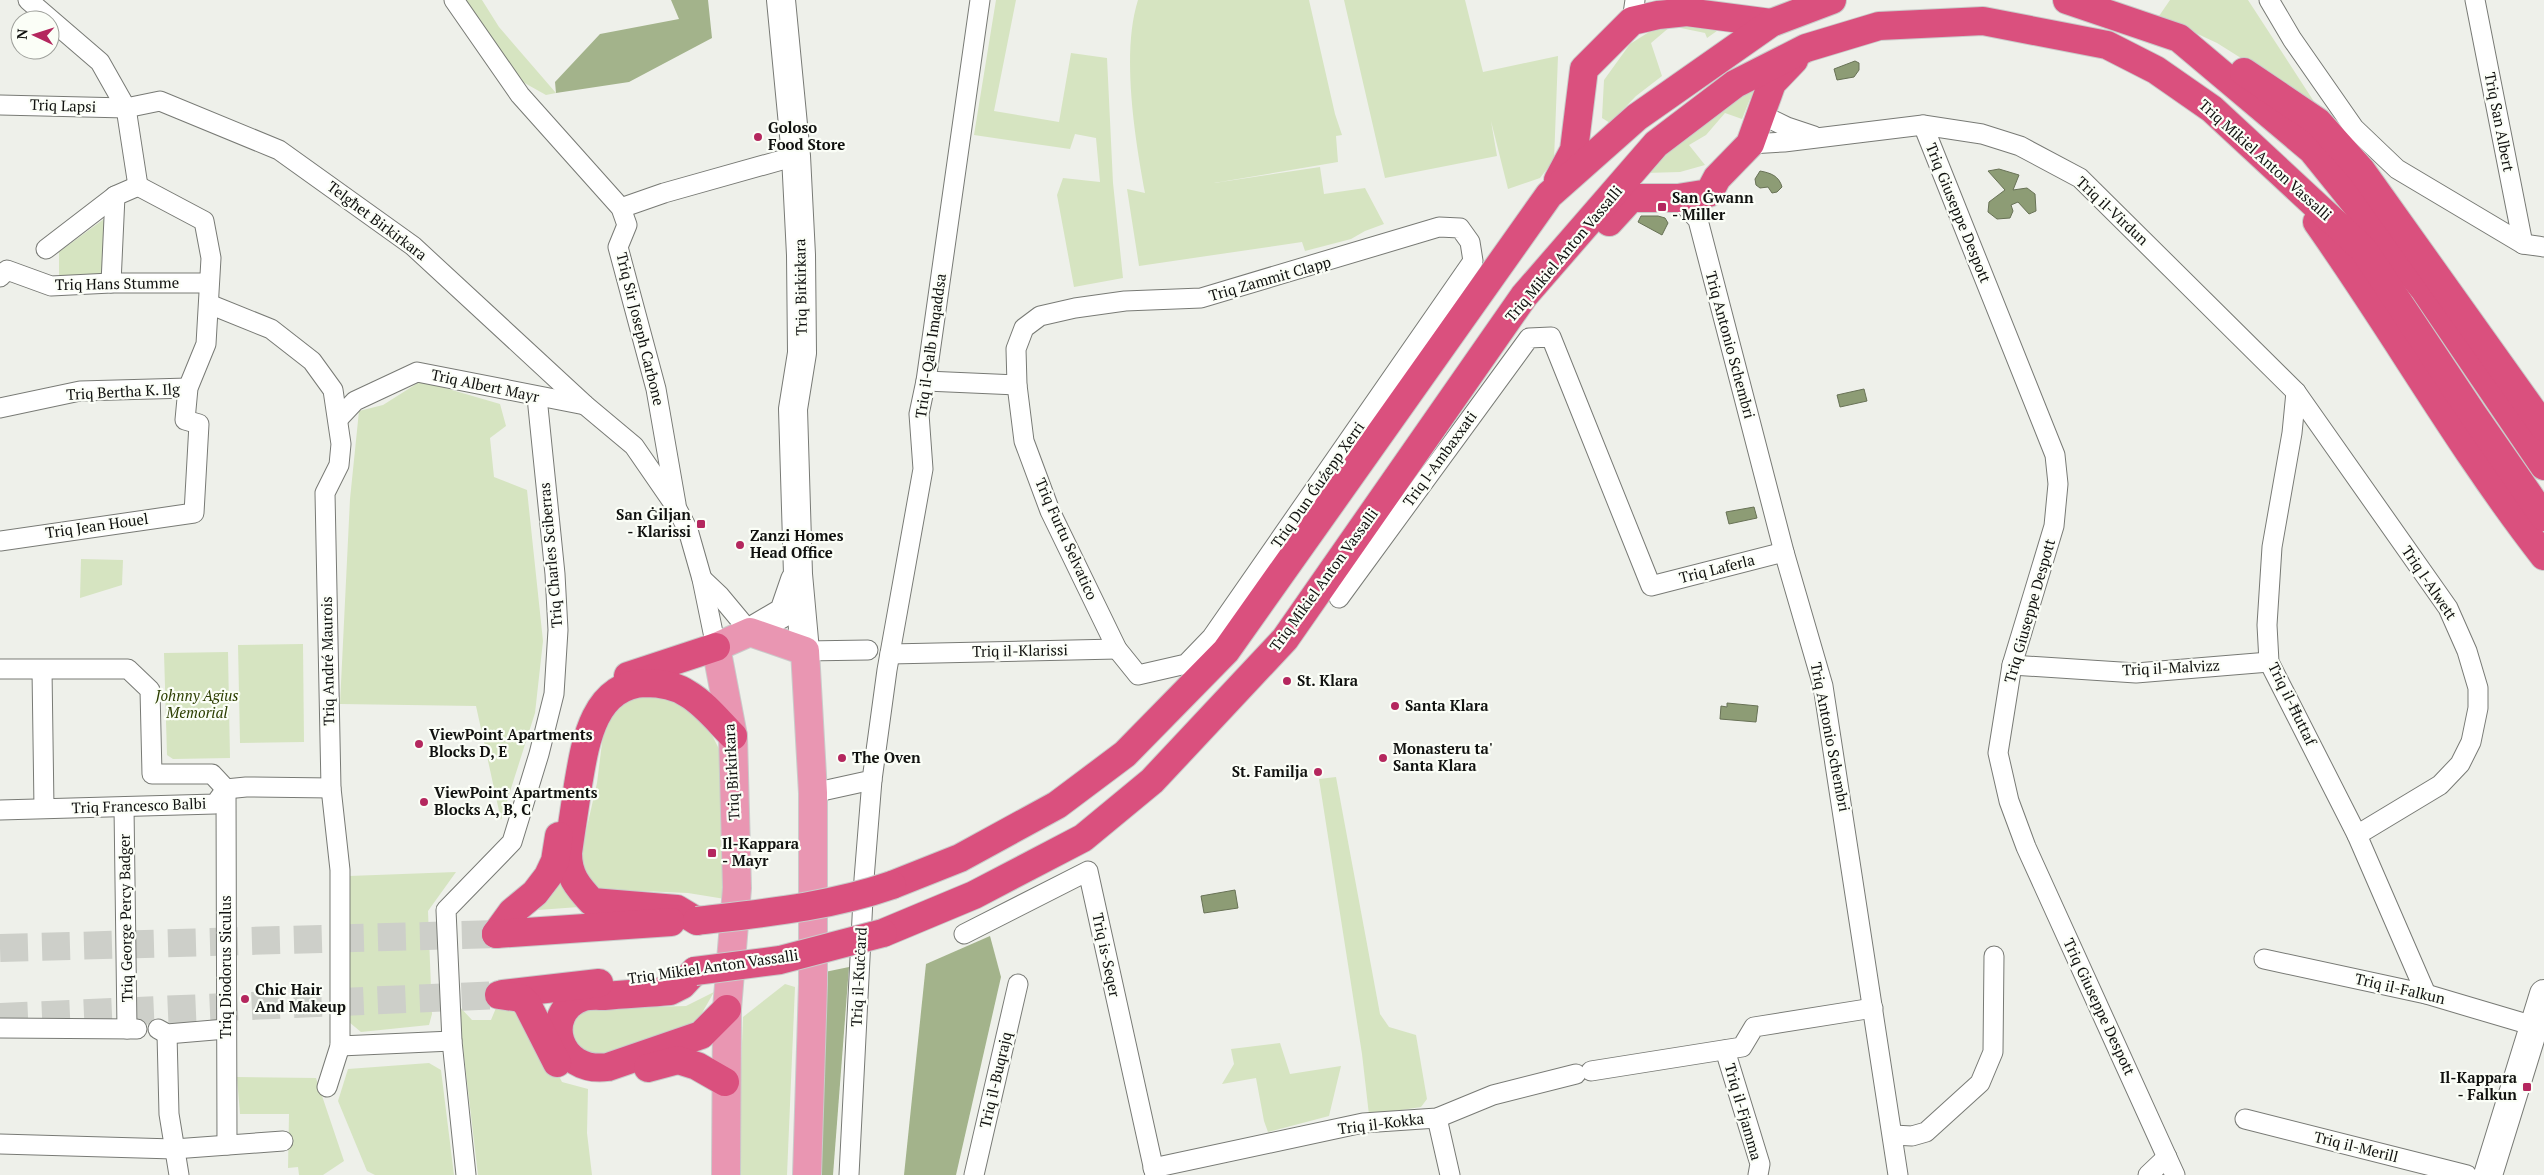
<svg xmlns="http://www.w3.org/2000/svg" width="2544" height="1175" viewBox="0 0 2544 1175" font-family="'PT Serif',serif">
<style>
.green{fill:#d6e4c1}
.forest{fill:#a3b38b}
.water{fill:#8d9c75;stroke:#687256}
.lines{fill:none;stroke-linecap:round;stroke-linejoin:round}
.highway-tunnel{stroke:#cdcfc9;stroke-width:28;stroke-dasharray:28 14;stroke-linecap:butt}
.street-casing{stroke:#787a75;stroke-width:21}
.secondary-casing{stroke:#787a75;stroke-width:30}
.primary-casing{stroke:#cacbca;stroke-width:30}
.highway-casing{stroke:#cacbca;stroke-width:30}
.street{stroke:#fff;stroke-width:19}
.secondary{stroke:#fff;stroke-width:28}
.primary{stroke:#e996b2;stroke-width:28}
.highway{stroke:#da507e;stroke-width:28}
.highway-bridge-casing{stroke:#cacbca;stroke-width:30;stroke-linecap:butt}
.highway-bridge{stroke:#da507e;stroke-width:28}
.poi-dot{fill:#b4275e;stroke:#fbfef7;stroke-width:2}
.labels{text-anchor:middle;stroke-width:4.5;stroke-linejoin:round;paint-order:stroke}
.street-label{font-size:15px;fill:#10110f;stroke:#fbfef7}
.poi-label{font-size:15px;font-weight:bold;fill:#10110f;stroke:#fbfef7;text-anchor:start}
.park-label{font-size:15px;font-style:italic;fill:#2c3e00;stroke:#fbfef7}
</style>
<rect width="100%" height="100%" fill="#eef0ea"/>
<g class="green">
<path d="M 463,0 L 482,0 L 499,27 L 556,93 L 546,95 L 521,81 Z"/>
<path d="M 996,0 L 1016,0 L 994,111 L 1059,122 L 1071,53 L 1107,58 L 1113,183 L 1123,278 L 1074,287 L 1057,195 L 1063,178 L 1100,182 L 1096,138 L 1075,134 L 1070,149 L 974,135 Z"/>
<path d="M 1138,0 L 1309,0 L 1335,114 L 1342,135 L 1336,136 L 1338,162 L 1214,183 L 1320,167 L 1324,194 L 1365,188 L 1384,224 L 1365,231 L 1351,239 L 1305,251 L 1302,242 L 1139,266 L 1127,189 L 1145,193 C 1135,139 1121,53 1138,0 Z"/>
<path d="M 1344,0 L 1465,0 L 1483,72 L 1558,56 L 1554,160 L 1540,178 L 1508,189 L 1491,121 L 1497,156 L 1385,178 Z"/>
<path d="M 2170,0 L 2248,0 L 2324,117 L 2276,80 L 2217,43 L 2159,16 Z"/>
<path d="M 1683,19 L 1721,28 L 1707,38 L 1705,33 L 1671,26 L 1651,43 L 1662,76 L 1636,96 L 1610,123 L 1602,118 L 1604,80 L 1630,44 L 1649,32 Z"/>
<path d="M 1756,88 L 1756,101 L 1750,99 L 1742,119 L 1725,113 L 1706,135 L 1689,145 L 1705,165 L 1680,172 L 1645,173 L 1683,135 L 1726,101 Z"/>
<path d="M 108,216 L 106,276 L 59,283 L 59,252 Z"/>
<path d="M 421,381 L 500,404 L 506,426 L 490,438 L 494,477 L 527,490 L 543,641 L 535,713 L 501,820 L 476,706 L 340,704 L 350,499 L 359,411 L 383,405 Z"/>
<path d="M 81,559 L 123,560 L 122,585 L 80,598 Z"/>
<path d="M 303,644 L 304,742 L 240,743 L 238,645 Z"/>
<path d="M 228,652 L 230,758 L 173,759 L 167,755 L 164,653 Z"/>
<path d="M 651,696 L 679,697 L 702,715 L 720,751 L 725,899 L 688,893 L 641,891 L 605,893 L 591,884 L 582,872 L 581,853 L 597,783 L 603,735 L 612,715 L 632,698 Z"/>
<path d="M 1336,777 L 1380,1014 L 1389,1027 L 1416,1035 L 1427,1099 L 1421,1107 L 1369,1115 L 1362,1054 L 1319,779 Z"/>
<path d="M 456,872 L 428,911 L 432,1014 L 429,1025 L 361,1032 L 349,1022 L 349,876 Z"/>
<path d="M 559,882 L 579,907 L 538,910 Z"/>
<path d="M 785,984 L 795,987 L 787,1175 L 737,1175 L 743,1017 Z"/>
<path d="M 714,992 L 698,1020 L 605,1060 L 586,1060 L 568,1029 L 576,1015 L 586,1009 L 686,1006 Z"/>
<path d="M 458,1005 L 472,1020 L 491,1020 L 496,1008 L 524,1007 L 562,1082 L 588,1089 L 587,1133 L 592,1175 L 478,1175 Z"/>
<path d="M 1280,1043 L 1290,1074 L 1341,1066 L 1329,1116 L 1268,1132 L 1264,1121 L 1256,1078 L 1222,1084 L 1234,1064 L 1231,1049 Z"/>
<path d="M 429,1063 L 441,1070 L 454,1175 L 375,1175 L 367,1171 L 338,1101 L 348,1069 Z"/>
<path d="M 237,1077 L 316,1078 L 344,1161 L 323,1175 L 299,1175 L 298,1167 L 288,1168 L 289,1114 L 240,1114 Z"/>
</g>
<g class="forest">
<path d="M 671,0 L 708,0 L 712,38 L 629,82 L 556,93 L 555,82 L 600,34 L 679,19 Z"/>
<path d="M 990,936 L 1001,977 L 956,1175 L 904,1175 L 926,964 Z"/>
<path d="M 849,967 L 833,1175 L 815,1175 L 820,973 Z"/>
</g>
<g class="water">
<path d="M 1855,61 L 1859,63 L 1859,70 L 1854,77 L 1837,80 L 1834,69 Z"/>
<path d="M 1999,169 L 2019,175 L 2013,190 L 2027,188 L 2035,194 L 2036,211 L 2029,214 L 2018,202 L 2011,205 L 2013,211 L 2010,218 L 1997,219 L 1988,212 L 1989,202 L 2005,190 L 1988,171 Z"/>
<path d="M 1760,171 C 1771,173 1779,176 1782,187 L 1777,192 L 1772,193 L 1768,187 L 1760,188 L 1756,185 L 1755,179 Z"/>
<path d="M 1641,216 L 1658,216 L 1665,218 L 1668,223 L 1662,235 L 1638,222 Z"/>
<path d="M 1864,389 L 1867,401 L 1840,407 L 1837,395 Z"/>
<path d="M 1754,507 L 1757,518 L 1729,524 L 1726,512 Z"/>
<path d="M 1727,703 L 1758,706 L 1756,722 L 1720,719 L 1721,706 L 1727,707 Z"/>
<path d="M 1235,890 L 1238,908 L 1204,913 L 1201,896 Z"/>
</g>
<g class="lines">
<g class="highway-tunnel">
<path d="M 0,948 L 496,934"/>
<path d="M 0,1017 L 499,995"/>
</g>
<defs>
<g id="street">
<path d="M 28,0 L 100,62 L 126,108 L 138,186"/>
<path d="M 454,0 L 520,95 L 621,208 L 627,225 L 618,247 L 656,389 L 676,504"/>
<path d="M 2269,0 L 2292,39 L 2354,128 L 2397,169 L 2523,244 L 2544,247"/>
<path d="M 2475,0 L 2523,244"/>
<path d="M 1632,21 L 1635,0"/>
<path d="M 0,105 L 126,108 L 160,101 L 279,150 L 413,246 L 585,405 L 634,446 L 676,507 L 688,530 L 702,579 L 716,647"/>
<path d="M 1760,114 L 1787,127 L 1814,136"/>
<path d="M 1923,125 L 2055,455 L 2058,484 L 2054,526 L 2012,665 L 1998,753 L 2009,801 L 2026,847 L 2175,1175"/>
<path d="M 1750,144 L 1784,142 L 1923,125 L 1982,134 L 2020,146 L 2080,178 L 2296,392 L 2448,608 L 2467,651 L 2478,688 L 2478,708 L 2471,742 L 2460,764 L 2440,785 L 2357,835"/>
<path d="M 1678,198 L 1698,220 L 1784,552 L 1823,686 L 1898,1175"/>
<path d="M 621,208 L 664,193 L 796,156"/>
<path d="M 1439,227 L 1460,228 L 1470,242 L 1473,261 L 1212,637 L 1186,664 L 1138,675 L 1117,649 L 1050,511 L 1024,441 L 1017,385 L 1016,349 L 1024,328 L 1040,316 L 1075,308 L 1125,301 L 1201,298 Z"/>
<path d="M 46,249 L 115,196"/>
<path d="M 0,277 L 7,270 L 51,286 L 111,283 L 209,283"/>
<path d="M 111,283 L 115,196 L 138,186"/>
<path d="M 209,304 L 271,329 L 312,361 L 333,390 L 341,444 L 339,465 L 325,493 L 331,788 L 340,870 L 340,1046 L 327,1087"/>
<path d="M 926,381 L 1017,385"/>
<path d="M 2296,392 L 2292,433 L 2272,547 L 2267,625 L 2269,662 L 2357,835 L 2426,994"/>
<path d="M 0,408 L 80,391 L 188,388"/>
<path d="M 339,418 L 355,401 L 417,372 L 585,405"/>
<path d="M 0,541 L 194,513 L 199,424 L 185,420 L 188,388 L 206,344 L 211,258 L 204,221 L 138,186"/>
<path d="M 702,579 L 720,596 L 750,632"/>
<path d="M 1339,598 L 1529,338 L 1551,337 L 1651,586 L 1784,552"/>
<path d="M 805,651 L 868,650"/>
<path d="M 890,654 L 1117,649"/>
<path d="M 2012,665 L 2136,673 L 2269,662"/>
<path d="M 0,669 L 128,669 L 150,690 L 152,774 L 212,774 L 226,789 L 227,1145"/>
<path d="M 42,670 L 44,808"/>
<path d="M 813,793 L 872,780 L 887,670 L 923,469 L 919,414 L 926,381 L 980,0"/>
<path d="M 124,807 L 127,1029"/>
<path d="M 0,810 L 215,804 L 226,789 L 246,787 L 331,788"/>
<path d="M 964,934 L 1088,871 L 1155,1175"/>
<path d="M 2264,959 L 2426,994 L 2534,1026"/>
<path d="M 0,1028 L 137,1029"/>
<path d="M 158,1029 L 167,1034 L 226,1029"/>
<path d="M 167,1034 L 169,1114 L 179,1175"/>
<path d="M 340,1046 L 452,1041"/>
<path d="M 1725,1050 L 1760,1164 L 1758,1175"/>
<path d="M 1591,1071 L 1742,1047 L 1754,1027 L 1873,1008"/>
<path d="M 1437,1118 L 1450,1175"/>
<path d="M 2245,1119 L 2467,1175"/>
<path d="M 1893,1135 L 1912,1136 L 1926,1132 L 1980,1083 L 1993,1052 L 1994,956"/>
<path d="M 0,1144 L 174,1149 L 283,1141"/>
<path d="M 1153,1168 L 1363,1123 L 1437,1118 L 1493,1095 L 1576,1074"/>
<path d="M 466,1175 L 452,1041 L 446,910 L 512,842 L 539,754 L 554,694 L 558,630 L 555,574 L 537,397"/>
<path d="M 849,1175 L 864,879 L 872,780"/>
<path d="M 974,1175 L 1018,984"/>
<path d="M 2148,1175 L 2167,1157"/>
</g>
<g id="secondary">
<path d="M 781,0 L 796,156 L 801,255 L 802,353 L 793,409 L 798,574 L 805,651"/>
<path d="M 750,632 L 784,612 L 795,580"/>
<path d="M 2488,1175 L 2544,994"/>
</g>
<path id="primary" d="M 726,1175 L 727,1009 L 737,888 L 733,736 L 716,647 L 750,632 L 805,651 L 813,793 L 813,984 L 807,1175"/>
<g id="highway">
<path d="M 2067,0 L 2179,38 L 2312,150 L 2424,289 L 2544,466"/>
<path d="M 2244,72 L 2318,122 L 2361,170 L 2544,427"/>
<path d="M 1558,180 L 1574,150 L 1584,69 L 1632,21 L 1658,15 L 1687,12 L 1771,23"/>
<path d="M 1609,222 L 1631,198 L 1678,198 L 1709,193 L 1717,178 L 1750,144 L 1772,83 L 1794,60"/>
<path d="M 2317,222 C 2395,332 2461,450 2544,556"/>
<path d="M 628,676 L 716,647"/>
<path d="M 892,885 L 960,858 L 1057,805 L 1125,754 L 1226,651 L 1549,195 L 1637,117 L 1771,23 L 1832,0"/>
<path d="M 697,921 L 677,909 L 592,902 C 577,886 568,875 568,853 C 571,830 575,807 578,785 C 585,744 593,685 645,683 C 661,683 675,685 688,694 C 705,704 719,722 733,736"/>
<path d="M 883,933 L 974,895 L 1083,838 L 1152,781 L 1285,639 L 1524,296 L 1656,144 L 1735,84 L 1806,48 L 1879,26 L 1983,21 L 2107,45 L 2156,70 L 2212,109 L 2363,249 L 2472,413 L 2544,517"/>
<path d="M 496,934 L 512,912 L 535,893 L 548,876 L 555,861 L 559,836"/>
<path d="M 496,934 L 671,922"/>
<path d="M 695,971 L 682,985 L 670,991 C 648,993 626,994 604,996 C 597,996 588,995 581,998 C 542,1013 556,1074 608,1067 L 701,1035 L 727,1009"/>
<path d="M 503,994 L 599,983"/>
<path d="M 499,995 L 521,998 L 527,1004 L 557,1063"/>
<path d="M 648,1068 L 678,1060 L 697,1066 L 725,1082"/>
</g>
</defs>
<use href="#street" class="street-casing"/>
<use href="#secondary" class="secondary-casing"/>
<use href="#primary" class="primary-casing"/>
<use href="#highway" class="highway-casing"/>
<use href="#street" class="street"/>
<use href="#secondary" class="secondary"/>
<use href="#primary" class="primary"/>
<use href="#highway" class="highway"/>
<defs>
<g id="highway-bridge">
<path d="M 697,921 C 763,913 829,907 892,885"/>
<path d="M 695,971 L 780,960 L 883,933"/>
</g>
</defs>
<use href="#highway-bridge" class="highway-bridge-casing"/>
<use href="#highway-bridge" class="highway-bridge"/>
</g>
<g class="poi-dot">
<circle cx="758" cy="137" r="5"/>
<rect x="1657" y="202" width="10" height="10" rx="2.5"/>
<rect x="696" y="519" width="10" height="10" rx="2.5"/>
<circle cx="740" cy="545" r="5"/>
<circle cx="1287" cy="681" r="5"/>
<circle cx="1395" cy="706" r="5"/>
<circle cx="419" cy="744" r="5"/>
<circle cx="842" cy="758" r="5"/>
<circle cx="1383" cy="758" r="5"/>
<circle cx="1318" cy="772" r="5"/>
<circle cx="424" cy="802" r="5"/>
<rect x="707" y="848" width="10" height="10" rx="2.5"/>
<circle cx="245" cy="999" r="5"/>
<rect x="2522" y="1082" width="10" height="10" rx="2.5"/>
</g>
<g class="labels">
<g class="street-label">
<text transform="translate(63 106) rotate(2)" y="5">Triq Lapsi</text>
<text transform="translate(2499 122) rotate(79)" y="5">Triq San Albert</text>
<text transform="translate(2265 160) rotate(42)" y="5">Triq Mikiel Anton Vassalli</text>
<text transform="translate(2112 211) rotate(43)" y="5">Triq il-Virdun</text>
<text transform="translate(1958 213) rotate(68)" y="5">Triq Giuseppe Despott</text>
<text transform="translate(377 221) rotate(37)" y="5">Telgħet Birkirkara</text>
<text transform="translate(1564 254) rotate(-50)" y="5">Triq Mikiel Anton Vassalli</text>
<text transform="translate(1270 279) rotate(-16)" y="5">Triq Zammit Clapp</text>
<text transform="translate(117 284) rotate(-1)" y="5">Triq Hans Stumme</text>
<text transform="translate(801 287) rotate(-91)" y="5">Triq Birkirkara</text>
<text transform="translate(640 329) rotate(76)" y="5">Triq Sir Joseph Carbone</text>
<text transform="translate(1730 345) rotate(75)" y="5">Triq Antonio Schembri</text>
<text transform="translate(931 346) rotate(-82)" y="5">Triq il-Qalb Imqaddsa</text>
<text transform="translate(485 386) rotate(12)" y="5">Triq Albert Mayr</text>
<text transform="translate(123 392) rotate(-3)" y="5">Triq Bertha K. Ilg</text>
<text transform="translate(1440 459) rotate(-54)" y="5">Triq l-Ambaxxati</text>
<text transform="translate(1318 485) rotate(-55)" y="5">Triq Dun Ǵuźepp Xerri</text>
<text transform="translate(97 526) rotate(-8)" y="5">Triq Jean Houel</text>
<text transform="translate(1066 539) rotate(66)" y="5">Triq Furtu Selvatico</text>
<text transform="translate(551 555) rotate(-95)" y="5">Triq Charles Sciberras</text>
<text transform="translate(1717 569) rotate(-14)" y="5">Triq Laferla</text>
<text transform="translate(1324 580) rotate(-54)" y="5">Triq Mikiel Anton Vassalli</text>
<text transform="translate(2429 583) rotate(56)" y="5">Triq l-Alwett</text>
<text transform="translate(2030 611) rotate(-74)" y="5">Triq Giuseppe Despott</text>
<text transform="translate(1020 651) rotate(-1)" y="5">Triq il-Klarissi</text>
<text transform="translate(328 661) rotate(-91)" y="5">Triq André Maurois</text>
<text transform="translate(2171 668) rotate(-3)" y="5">Triq il-Malvizz</text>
<text transform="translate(2292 704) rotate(64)" y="5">Triq il-Ħuttaf</text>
<text transform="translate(1830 737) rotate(79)" y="5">Triq Antonio Schembri</text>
<text transform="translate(732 772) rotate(-93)" y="5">Triq Birkirkara</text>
<text transform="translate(139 806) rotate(-2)" y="5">Triq Francesco Balbi</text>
<text transform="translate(126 918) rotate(-91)" y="5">Triq George Percy Badger</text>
<text transform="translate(1106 955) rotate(78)" y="5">Triq is-Seqer</text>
<text transform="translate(226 967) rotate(-90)" y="5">Triq Diodorus Siculus</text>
<text transform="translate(713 967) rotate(-8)" y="5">Triq Mikiel Anton Vassalli</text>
<text transform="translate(859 977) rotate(-87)" y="5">Triq il-Kuċċard</text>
<text transform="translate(2400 989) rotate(13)" y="5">Triq il-Falkun</text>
<text transform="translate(2099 1007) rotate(65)" y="5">Triq Giuseppe Despott</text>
<text transform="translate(996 1080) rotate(-77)" y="5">Triq il-Buqrajq</text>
<text transform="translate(1743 1112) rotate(74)" y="5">Triq il-Fjamma</text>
<text transform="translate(1381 1124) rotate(-7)" y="5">Triq il-Kokka</text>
<text transform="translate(2356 1147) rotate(14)" y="5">Triq il-Merill</text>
</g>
<g class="poi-label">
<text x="768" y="133">Goloso<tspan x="768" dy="17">Food Store</tspan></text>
<text x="1672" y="203">San Ġwann<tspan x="1672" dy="17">- Miller</tspan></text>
<text x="691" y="520" text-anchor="end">San Ġiljan<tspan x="691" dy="17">- Klarissi</tspan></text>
<text x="750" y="541">Zanzi Homes<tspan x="750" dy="17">Head Office</tspan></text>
<text x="1297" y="686">St. Klara</text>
<text x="1405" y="711">Santa Klara</text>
<text x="429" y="740">ViewPoint Apartments<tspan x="429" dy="17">Blocks D, E</tspan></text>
<text x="1393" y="754">Monasteru ta'<tspan x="1393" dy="17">Santa Klara</tspan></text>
<text x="852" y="763">The Oven</text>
<text x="1308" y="777" text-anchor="end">St. Familja</text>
<text x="434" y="798">ViewPoint Apartments<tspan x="434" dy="17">Blocks A, B, C</tspan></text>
<text x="722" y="849">Il-Kappara<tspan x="722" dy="17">- Mayr</tspan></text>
<text x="255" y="995">Chic Hair<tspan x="255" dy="17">And Makeup</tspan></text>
<text x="2517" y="1083" text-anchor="end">Il-Kappara<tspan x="2517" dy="17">- Falkun</tspan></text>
</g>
<g class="park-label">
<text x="197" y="701">Johnny Agius<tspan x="197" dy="17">Memorial</tspan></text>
</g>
</g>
<g transform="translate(35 35) rotate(274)"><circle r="24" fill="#fbfef7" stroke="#9d9f9a"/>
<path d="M0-4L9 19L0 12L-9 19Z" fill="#b4275e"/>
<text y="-8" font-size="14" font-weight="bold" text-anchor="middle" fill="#10110f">N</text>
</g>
</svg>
